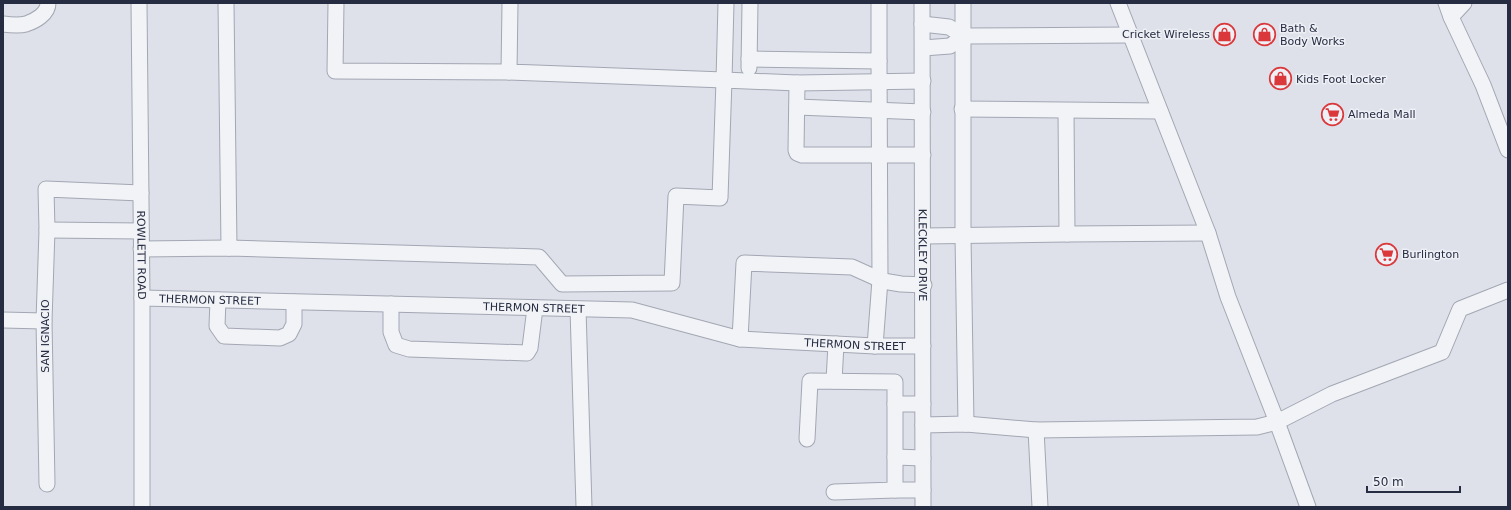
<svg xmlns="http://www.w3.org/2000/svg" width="1511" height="510" viewBox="0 0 1511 510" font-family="'DejaVu Sans',sans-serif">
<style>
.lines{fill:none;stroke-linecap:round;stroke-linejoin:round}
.minor-casing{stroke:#a3a7b3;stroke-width:17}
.minor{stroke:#f1f3f7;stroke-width:15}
.labels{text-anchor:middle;stroke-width:3;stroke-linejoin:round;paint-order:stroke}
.poi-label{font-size:11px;fill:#262c41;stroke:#eef0f6;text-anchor:start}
.street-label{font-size:11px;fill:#262c41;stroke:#eef0f6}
</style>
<rect width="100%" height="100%" fill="#dee1e9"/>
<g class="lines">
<defs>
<g id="minor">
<path id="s1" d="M 139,3 L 142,298 L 142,507"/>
<path d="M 226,3 L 229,248"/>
<path d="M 336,3 L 335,71 L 509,72"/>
<path d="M 510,3 L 509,72 L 724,80 L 726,3"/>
<path id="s2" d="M 922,3 C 923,171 923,339 923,507"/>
<path d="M 963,3 L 963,236 L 966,424"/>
<path d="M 1118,3 L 1208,233 L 1228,297 L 1277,422 L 1332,394 L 1442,352 L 1460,309 L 1508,290"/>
<path d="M 1446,3 L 1451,17 L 1483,85 L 1508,150"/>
<path d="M 1451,17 L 1464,3"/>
<path d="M 3,24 C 10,25 19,26 26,24 C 35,21 48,14 48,3"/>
<path d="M 922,24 L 949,27 L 964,36 L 1131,35"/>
<path d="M 923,48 L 950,46 L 964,36"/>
<path d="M 749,59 L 879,61 L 879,3"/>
<path d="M 749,68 L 750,3"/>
<path d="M 797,83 L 796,150 L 797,153 L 802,155 L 923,155"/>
<path d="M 797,107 L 923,112"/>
<path d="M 962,109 L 1160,111"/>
<path d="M 47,230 L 141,231"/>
<path d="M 1067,234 L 1208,233"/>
<path d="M 924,236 L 1067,234 L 1066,111"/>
<path d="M 141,249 L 229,248 L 539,257 L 562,284 L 672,283 L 676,196 L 720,198 L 724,80 L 797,83 L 923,81"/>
<path id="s3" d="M 142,298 L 632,310 L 740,339 L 875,346 L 923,346"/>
<path d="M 218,300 L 217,326 L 224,336 L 280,338 L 289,334 L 294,324 L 294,302"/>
<path d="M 391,304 L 391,332 L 396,345 L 409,349 L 527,353 L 530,348 L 535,308"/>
<path d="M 578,309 L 584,507"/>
<path d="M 3,320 L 44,321"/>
<path d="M 740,339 L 744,263 L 852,267 L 883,281 L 901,284 L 924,285"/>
<path d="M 875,346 L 880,280 L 879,61"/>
<path d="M 834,381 L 836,344"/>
<path d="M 923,425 L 966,424 L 1036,430 L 1257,427 L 1277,422 L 1308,507"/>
<path d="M 1036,430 L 1040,507"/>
<path d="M 807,439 L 810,381 L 895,382 L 895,404 L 923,404"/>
<path d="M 895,457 L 923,458"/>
<path d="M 47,484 L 44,321 L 47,230 L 46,189 L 141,193"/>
<path d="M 895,490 L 923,490"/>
<path d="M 834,492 L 895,490 L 895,404"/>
</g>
</defs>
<use href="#minor" class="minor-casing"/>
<use href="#minor" class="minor"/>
</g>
<defs>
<symbol id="shop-ring" viewBox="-11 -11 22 22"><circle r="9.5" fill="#eef0f6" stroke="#da383b" stroke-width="1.5"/><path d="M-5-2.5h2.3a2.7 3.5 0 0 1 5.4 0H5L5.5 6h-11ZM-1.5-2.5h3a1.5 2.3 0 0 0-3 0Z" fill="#da383b"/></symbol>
<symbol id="supermarket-ring" viewBox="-11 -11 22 22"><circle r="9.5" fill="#eef0f6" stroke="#da383b" stroke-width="1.5"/><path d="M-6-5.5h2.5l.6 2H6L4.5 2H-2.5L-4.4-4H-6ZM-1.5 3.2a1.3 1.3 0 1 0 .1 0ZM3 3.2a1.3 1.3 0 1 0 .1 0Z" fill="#da383b"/></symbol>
</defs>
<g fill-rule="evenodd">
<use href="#shop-ring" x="1212" y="22" width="25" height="25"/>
<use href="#shop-ring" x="1252" y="22" width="25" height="25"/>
<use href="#shop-ring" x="1268" y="66" width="25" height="25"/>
<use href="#supermarket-ring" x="1320" y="102" width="25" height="25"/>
<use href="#supermarket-ring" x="1374" y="242" width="25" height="25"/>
</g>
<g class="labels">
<g class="poi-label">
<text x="1280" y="32">Bath &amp;<tspan x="1280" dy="13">Body Works</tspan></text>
<text x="1210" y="38" text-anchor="end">Cricket Wireless</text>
<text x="1296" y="83">Kids Foot Locker</text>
<text x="1348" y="118">Almeda Mall</text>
<text x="1402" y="258">Burlington</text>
</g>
<g class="street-label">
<text dy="4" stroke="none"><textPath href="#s1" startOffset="252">ROWLETT ROAD</textPath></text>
<text dy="4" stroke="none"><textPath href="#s2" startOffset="252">KLECKLEY DRIVE</textPath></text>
<text dy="4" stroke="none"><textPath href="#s3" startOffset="68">THERMON STREET</textPath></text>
<text dy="4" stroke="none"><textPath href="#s3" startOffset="392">THERMON STREET</textPath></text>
<text transform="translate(45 336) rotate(-90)" y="4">SAN IGNACIO</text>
<text dy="4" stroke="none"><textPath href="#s3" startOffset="717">THERMON STREET</textPath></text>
</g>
</g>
<rect width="1511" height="510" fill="none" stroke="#262c41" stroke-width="8"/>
<path d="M1367 486v6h93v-6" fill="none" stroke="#262c41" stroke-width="2"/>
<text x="1373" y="486" font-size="12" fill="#262c41" stroke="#eef0f6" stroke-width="3" paint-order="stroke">50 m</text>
</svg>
